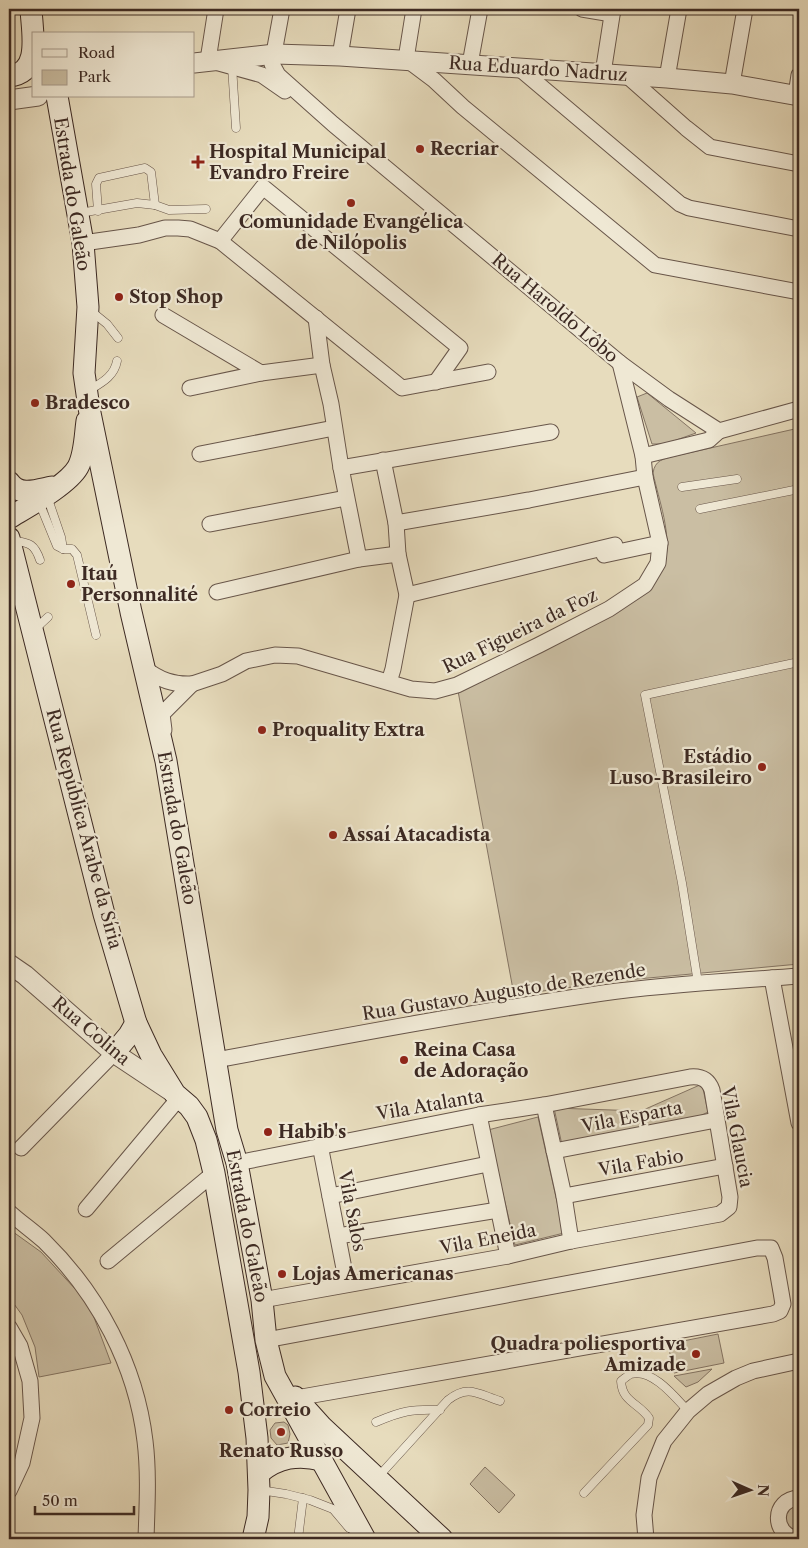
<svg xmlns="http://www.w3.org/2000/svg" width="808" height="1548" viewBox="0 0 808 1548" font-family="'Libre Caslon Text',serif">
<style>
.green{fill:#cabea3;stroke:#847463}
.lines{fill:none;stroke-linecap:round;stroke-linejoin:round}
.service-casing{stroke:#68564a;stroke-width:9}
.minor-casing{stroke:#68564a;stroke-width:17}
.tertiary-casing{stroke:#68564a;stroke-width:21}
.secondary-casing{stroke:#3d2a23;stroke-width:23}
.service{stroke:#efe8d4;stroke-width:8}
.minor{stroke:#efe8d4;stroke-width:15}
.tertiary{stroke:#efe8d4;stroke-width:19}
.secondary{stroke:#efe8d4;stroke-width:21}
.poi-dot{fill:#8f2418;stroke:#efe8d4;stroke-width:2}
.labels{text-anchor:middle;stroke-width:4.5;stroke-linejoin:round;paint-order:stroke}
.street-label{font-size:18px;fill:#3d2a23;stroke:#efe8d4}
.poi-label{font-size:18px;font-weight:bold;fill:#3d2a23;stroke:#efe8d4;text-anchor:start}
</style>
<rect width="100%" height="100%" fill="#e7dcbd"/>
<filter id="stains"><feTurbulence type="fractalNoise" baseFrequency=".004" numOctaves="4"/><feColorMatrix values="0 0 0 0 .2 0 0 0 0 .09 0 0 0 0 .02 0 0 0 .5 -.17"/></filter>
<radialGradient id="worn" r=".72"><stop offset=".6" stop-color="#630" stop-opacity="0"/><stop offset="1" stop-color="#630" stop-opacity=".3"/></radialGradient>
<g class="green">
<path d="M 647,393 L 696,433 L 665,444 L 652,444 L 637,397 Z"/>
<path d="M 799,428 L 799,964 L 616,981 L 514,995 L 458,691 L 562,641 L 665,562 C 672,534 659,501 653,473 C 655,460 663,459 675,456 Z"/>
<path d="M 702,1084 L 708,1112 L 694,1119 L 562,1145 L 554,1108 L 641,1111 Z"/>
<path d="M 538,1117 L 564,1233 L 515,1245 L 488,1130 Z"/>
<path d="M 9,1229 L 41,1252 L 89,1304 L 111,1363 L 39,1377 L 35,1347 L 22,1315 L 9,1297 Z"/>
<path d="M 718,1334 L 724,1363 L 674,1373 L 668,1344 Z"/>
<path d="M 712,1369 L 698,1382 L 686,1387 L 674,1376 Z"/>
<path d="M 284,1422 L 288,1425 L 290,1434 L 288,1443 L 277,1445 L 271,1438 L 270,1430 L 275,1423 Z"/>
<path d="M 485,1467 L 515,1495 L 499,1513 L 470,1484 Z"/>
<path d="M 799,1504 L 799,1534 L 787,1527 C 785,1512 785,1511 799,1504 Z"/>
</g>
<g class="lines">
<defs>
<g id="service">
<path d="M 232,66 L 236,128"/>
<path d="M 98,211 L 96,184 L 99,178 L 145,168 L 151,172 L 155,205"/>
<path d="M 80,213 L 137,203 L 155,205 L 169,210 L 206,209"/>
<path d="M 91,311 L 107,324 L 118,338"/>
<path d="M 88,391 C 101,383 114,377 117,361"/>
<path d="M 682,487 L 737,479"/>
<path d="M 47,496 L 61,537 L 63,549"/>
<path d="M 39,502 L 57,546 L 63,549 L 72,549 L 77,555 L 96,635"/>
<path d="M 700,509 L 799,489"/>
<path d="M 11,540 C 28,543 34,542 40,560"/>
<path d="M 35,629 L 48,617"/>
<path d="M 698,983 L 682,883 L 645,695 L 799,662"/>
<path d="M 376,1422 C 402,1411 411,1409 440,1410"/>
<path d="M 378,1477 L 448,1400 C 468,1384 478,1394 500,1401"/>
<path d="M 260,1490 L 286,1494 L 310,1500 L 333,1509 L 349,1528"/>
<path d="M 584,1493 L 648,1425 L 649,1418 C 639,1403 622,1402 621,1381 C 624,1379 628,1375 631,1374 C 652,1368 675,1397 688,1411"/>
<path d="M 298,1539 L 303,1498"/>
</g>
<g id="minor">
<path d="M 216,9 L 208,60 L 262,75 L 285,91"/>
<path d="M 282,9 L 272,64 L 278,75 L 333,124 L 620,363 L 669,399 L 719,431 L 799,409"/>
<path d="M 414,9 L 406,59 L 434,80 L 463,107 L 655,265 L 799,292"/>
<path d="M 582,9 L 612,14"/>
<path d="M 340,56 L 348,9"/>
<path d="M 470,64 L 480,9"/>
<path d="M 519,68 L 680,204 L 689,208 L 799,229"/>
<path d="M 603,73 L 613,9"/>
<path d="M 625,74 L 686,128 L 710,147 L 799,164"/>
<path d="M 667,78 L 679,9"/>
<path d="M 732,84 L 745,9"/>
<path d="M 796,95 L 799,75"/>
<path d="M 220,241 L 263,187 L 460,348 L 436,382"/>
<path d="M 83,243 L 139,235 L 165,228 L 178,228 L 190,229 L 220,241 L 402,388 L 488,372"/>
<path d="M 163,315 L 261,373"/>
<path d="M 316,318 L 322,365 L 331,404 L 341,468"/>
<path d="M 190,388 L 261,373 L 322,365"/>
<path d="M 200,454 L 334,428"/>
<path d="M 643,456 L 709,440 L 719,431"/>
<path d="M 383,460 L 396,523 L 398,554"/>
<path d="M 396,523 L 529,500 L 645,477"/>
<path d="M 210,524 L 346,498"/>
<path d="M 604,555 L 660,543"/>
<path d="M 217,592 L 359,559"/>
<path d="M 407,595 L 615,545"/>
<path d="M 144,668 C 160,680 173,685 192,684 L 162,714 L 164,730"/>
<path d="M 389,682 L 393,669 L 407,595 L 398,554 L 359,559 L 341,468 L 551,432"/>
<path d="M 192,684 L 222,674 L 246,661 L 275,655 L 298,656 L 411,689 L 435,691 L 457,685 L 539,645 L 609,609 L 645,585 L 658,563 L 660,543 L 645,477 L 643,456 L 620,363"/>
<path d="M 772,978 L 799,1123"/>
<path d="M 216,1060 C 345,1036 473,1012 603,993 C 668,984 734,981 799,976"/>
<path d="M 544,1105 L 564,1196 L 571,1241"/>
<path d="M 479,1115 L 508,1256"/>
<path d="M 320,1145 L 347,1284"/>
<path d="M 21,1148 L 114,1053"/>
<path d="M 554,1151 L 716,1120"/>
<path d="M 237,1163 L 479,1115 L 544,1105 L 690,1077 C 701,1076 708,1079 712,1090 L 730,1197 L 729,1207 L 720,1214 L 571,1241 L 508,1256 L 262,1300"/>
<path d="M 330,1196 L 488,1164"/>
<path d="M 564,1196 L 725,1166"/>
<path d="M 86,1209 L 179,1098"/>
<path d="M 9,1212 C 20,1222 33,1231 44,1241 C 98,1294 136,1365 145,1441 C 149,1473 147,1507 146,1539"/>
<path d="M 338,1236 L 498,1210"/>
<path d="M 108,1261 L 214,1173"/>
<path d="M 9,1327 L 20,1346 L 30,1381 L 32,1418 L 22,1463 L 9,1491"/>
<path d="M 266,1340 L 757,1248 L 771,1248 L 775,1258 L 781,1292 L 783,1304 L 780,1311 L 773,1314 L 296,1398"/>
<path d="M 646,1539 L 644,1515 L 649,1478 L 664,1441 L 688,1411 L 708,1394 L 736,1378 L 753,1371 L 799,1361"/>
<path d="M 799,1539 C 771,1536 772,1499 799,1498"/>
</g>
<g id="tertiary">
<path d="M 194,63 L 275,54 L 340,56 L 667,78 L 732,84 L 799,96"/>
<path d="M 9,100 L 38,96"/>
<path d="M 9,964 L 25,975 L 114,1053 L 174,1093"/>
</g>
<g id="secondary">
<path d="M 9,76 C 42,73 32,32 31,9"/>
<path d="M 57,96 L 83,243 L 88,307 L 84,373 L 89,408 L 131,612 L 166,761 L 227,1130 L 237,1163 L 262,1300 L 266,1340 L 275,1376 L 365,1539"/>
<path d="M 9,482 C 19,497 37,490 52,487"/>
<path d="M 9,518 C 27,507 68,485 78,467 C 85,454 85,435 87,421"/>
<path d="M 9,538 L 104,914 L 136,1023 L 151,1055 L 175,1094 L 189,1106 L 197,1117 L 206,1140 L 214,1173 L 249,1372 L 257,1438 L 259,1490 L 258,1517 L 253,1539"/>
<path d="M 114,1053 L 129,1035 L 136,1023"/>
<path d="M 295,1397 L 322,1427 L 442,1539"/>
<path d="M 259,1473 C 278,1457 298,1454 322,1460"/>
</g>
</defs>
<use href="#service" class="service-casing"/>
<use href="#minor" class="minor-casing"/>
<use href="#tertiary" class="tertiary-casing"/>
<use href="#secondary" class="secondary-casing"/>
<use href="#service" class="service"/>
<use href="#minor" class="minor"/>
<use href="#tertiary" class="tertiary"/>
<use href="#secondary" class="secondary"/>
</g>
<g class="poi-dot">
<circle cx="420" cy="149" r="5"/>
<path d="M195.5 154.5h5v5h5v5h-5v5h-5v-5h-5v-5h5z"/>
<circle cx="351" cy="203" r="5"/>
<circle cx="119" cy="297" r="5"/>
<circle cx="35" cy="403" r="5"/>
<circle cx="71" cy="584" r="5"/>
<circle cx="262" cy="730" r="5"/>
<circle cx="762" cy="767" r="5"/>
<circle cx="333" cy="835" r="5"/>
<circle cx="404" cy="1060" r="5"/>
<circle cx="268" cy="1132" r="5"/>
<circle cx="282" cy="1274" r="5"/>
<circle cx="696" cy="1354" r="5"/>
<circle cx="229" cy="1410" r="5"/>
<circle cx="281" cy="1432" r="5"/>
</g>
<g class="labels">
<g class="street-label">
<text transform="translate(538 69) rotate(4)" y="6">Rua Eduardo Nadruz</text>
<text transform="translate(72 194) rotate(81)" y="6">Estrada do Galeão</text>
<text transform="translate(555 308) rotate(40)" y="6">Rua Haroldo Lôbo</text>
<text transform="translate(520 631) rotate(-26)" y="6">Rua Figueira da Foz</text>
<text transform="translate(177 828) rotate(80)" y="6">Estrada do Galeão</text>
<text transform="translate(84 829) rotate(75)" y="6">Rua República Árabe da Síria</text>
<text transform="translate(504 992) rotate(-9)" y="6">Rua Gustavo Augusto de Rezende</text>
<text transform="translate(91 1031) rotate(40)" y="6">Rua Colina</text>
<text transform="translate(430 1105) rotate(-10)" y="6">Vila Atalanta</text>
<text transform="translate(632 1117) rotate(-11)" y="6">Vila Esparta</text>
<text transform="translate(737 1137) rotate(79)" y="6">Vila Glaucia</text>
<text transform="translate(641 1163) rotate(-10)" y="6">Vila Fabio</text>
<text transform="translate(352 1211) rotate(79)" y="6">Vila Salos</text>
<text transform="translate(247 1226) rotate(79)" y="6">Estrada do Galeão</text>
<text transform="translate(488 1239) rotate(-11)" y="6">Vila Eneida</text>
</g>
<g class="poi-label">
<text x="430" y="155">Recriar</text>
<text x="209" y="158">Hospital Municipal<tspan x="209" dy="21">Evandro Freire</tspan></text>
<text x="351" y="228" text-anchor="middle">Comunidade Evangélica<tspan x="351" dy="21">de Nilópolis</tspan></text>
<text x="129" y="303">Stop Shop</text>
<text x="45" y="409">Bradesco</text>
<text x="81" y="580">Itaú<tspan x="81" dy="21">Personnalité</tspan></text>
<text x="272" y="736">Proquality Extra</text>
<text x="752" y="763" text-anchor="end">Estádio<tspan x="752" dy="21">Luso-Brasileiro</tspan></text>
<text x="343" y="841">Assaí Atacadista</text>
<text x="414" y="1056">Reina Casa<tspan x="414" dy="21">de Adoração</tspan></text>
<text x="278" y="1138">Habib's</text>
<text x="292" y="1280">Lojas Americanas</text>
<text x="686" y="1350" text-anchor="end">Quadra poliesportiva<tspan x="686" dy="21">Amizade</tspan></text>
<text x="239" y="1416">Correio</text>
<text x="281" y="1457" text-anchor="middle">Renato Russo</text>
</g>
</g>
<rect width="808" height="1548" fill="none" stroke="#e7dcbd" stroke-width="30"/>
<rect x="10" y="10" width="788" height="1528" fill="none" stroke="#3d2a23" stroke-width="2.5"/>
<rect x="15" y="15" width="778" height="1518" fill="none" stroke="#3d2a23"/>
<rect x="32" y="32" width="162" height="65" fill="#efe8d4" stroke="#a89c8d"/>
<rect x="42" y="49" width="25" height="8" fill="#efe8d4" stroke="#a89c8d"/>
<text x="78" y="58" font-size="15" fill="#3d2a23">Road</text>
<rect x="42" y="70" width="25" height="15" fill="#cabea3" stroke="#a89c8d"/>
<text x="78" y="82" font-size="15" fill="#3d2a23">Park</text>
<g transform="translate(750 1490) rotate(92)" stroke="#efe8d4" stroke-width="4" paint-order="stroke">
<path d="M0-4L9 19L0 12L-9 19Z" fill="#3d2a23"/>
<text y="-8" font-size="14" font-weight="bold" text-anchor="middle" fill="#3d2a23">N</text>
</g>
<path d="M35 1506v8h99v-8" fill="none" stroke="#3d2a23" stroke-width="2.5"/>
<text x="42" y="1506" font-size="15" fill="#3d2a23" stroke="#efe8d4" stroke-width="4" paint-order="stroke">50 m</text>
<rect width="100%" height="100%" filter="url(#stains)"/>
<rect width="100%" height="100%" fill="url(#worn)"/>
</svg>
